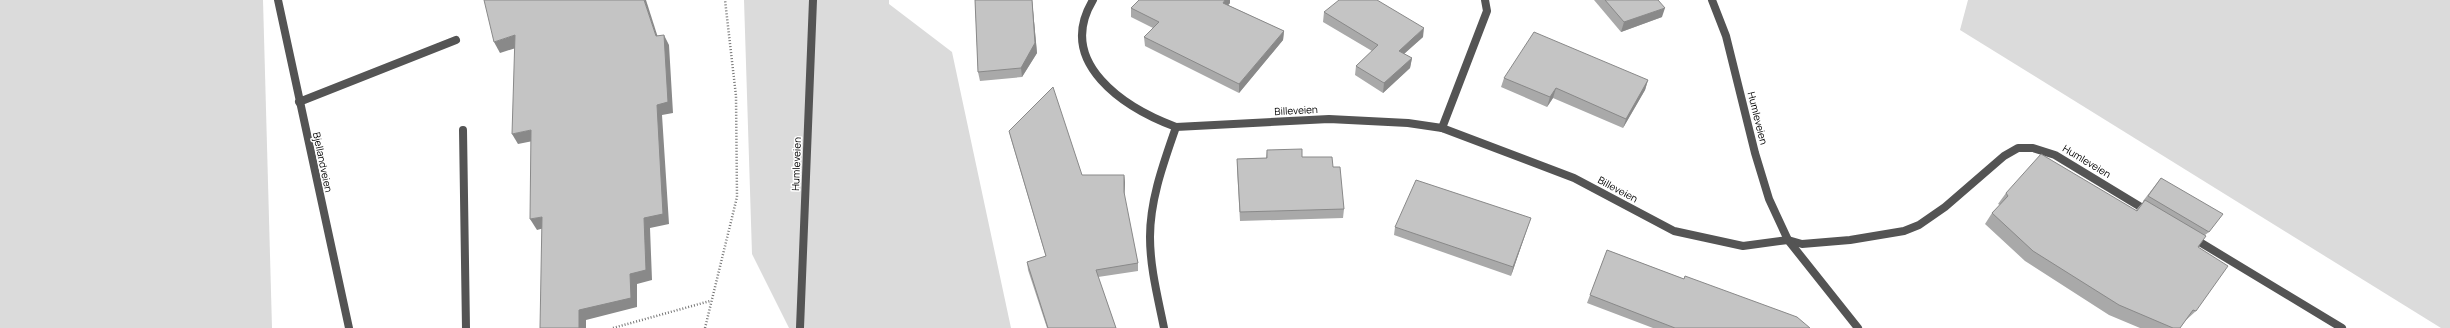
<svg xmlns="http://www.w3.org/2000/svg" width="2450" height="328" viewBox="0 0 2450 328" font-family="Manrope,sans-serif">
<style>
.green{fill:#dbdbdb}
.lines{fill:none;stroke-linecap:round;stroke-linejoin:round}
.path{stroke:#767676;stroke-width:2.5;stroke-dasharray:1 2;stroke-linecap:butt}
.lane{stroke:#545454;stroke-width:8}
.street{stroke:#545454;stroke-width:8}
.wall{fill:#a9a9a9}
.shaded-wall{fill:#898989}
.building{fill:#c4c4c4;stroke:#898989}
.labels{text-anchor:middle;stroke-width:3;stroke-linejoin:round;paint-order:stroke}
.street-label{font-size:10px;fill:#000;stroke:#fff}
</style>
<rect width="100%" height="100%" fill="#fff"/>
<g class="green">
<path d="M 0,0 L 263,0 L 272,328 L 0,328 Z"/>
<path d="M 744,0 L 889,0 L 889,4 L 952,52 L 1011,328 L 789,328 L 752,254 Z"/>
<path d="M 1968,0 L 2450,0 L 2450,328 L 2441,328 L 1960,30 Z"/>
</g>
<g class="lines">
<g class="path">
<path d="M 613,328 L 710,301"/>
<path d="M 705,328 L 737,197 L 736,96 L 725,0"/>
</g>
<g class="lane">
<path d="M 299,102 L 456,40"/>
<path d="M 463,130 L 466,328"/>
<path d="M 1164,328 C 1158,298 1150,268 1150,237 C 1150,199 1164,162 1176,127"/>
</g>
<g class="street">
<path d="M 278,0 L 349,328"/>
<path d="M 1093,0 C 1055,63 1125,108 1176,127 L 1329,119 L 1408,123 L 1442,128 L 1574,178 L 1674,231 L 1743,246 L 1788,240 L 1802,244 L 1850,240 L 1904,231 L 1919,225 L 1945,207 L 2004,156 L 2018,148 L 2033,148 L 2055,155 L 2149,212"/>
<path d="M 1712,0 L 1726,36 L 1755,153 L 1769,199 L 1788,240 L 1858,328"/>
<path d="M 1442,128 L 1487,11 L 1485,0"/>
<path d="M 2193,238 L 2342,328"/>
<path d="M 800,328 L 813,0"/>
</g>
</g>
<g class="wall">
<path d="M 975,0 L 1032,0 L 1037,53 L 1022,77 L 980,81 L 978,72 Z"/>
<path d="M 1594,0 L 1658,0 L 1662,17 L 1621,32 Z"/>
<path d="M 1230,3 L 1228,5 L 1284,31 L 1283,40 L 1239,93 L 1145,46 L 1144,37 L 1153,28 L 1131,17 L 1131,8 Z"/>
<path d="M 1324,12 L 1423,37 L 1404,54 L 1412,58 L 1410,68 L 1383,93 L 1355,75 L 1356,66 L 1372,51 L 1323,22 Z"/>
<path d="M 1504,78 L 1648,80 L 1645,90 L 1623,128 L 1553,98 L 1547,107 L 1501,87 Z"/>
<path d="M 1009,131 L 1082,175 L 1124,175 L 1125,183 L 1124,197 L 1138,263 L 1138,271 L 1098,277 L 1116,328 L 1047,328 L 1028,270 L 1027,262 L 1046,257 L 1011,139 Z"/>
<path d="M 1267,150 L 1302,157 L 1333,167 L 1344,209 L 1343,218 L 1240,221 L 1237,168 L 1237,159 L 1266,158 Z"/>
<path d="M 2161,178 L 2209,232 L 2205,235 L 2198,247 L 2196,311 L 2185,321 L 2180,328 L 2140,328 L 2109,315 L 2025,261 L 1985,224 L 1992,213 L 2000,205 L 1998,204 L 2006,193 L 2136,210 L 2143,202 L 2143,201 Z"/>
<path d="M 1531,218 L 1511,276 L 1394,235 L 1395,227 Z"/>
<path d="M 1607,250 L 1684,279 L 1685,276 L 1810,328 L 1653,328 L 1587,303 Z"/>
</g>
<g class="shaded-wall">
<path d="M 644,0 L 646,0 L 661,47 L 656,36 Z"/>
<path d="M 1032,0 L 1037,53 L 1022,77 L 1021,68 Z"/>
<path d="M 1225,0 L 1230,0 L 1230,3 L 1223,11 L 1223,3 Z"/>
<path d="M 1665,8 L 1662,17 L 1621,32 L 1624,22 Z"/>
<path d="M 1424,28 L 1423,37 L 1397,60 L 1399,51 Z"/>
<path d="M 1284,31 L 1283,40 L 1239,93 L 1239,84 Z"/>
<path d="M 515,35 L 522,46 L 500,53 L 494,42 Z"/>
<path d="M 664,35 L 669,45 L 673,113 L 662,115 L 669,224 L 650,228 L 652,280 L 637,284 L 637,307 L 586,320 L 586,328 L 579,328 L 579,310 L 630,274 L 644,218 L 657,105 Z"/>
<path d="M 1412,58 L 1410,68 L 1383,93 L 1384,83 Z"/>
<path d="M 1648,80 L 1645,90 L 1623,128 L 1626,119 Z"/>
<path d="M 1556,88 L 1553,98 L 1547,107 L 1550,97 Z"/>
<path d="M 531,130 L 538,140 L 518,144 L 512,134 Z"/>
<path d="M 1124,175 L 1125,183 L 1124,200 Z"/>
<path d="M 542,217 L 548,227 L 537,230 L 530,219 Z"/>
<path d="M 1531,218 L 1528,226 L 1511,276 L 1513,267 Z"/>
</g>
<g class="building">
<path d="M 484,0 L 644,0 L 656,36 L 664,35 L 668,102 L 657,105 L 663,214 L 644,218 L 646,270 L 630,274 L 631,298 L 579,310 L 579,328 L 540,328 L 542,217 L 530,219 L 531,130 L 512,134 L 515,35 L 494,42 Z"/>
<path d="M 975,0 L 1032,0 L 1035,43 L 1021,68 L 978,72 Z"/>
<path d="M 1139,0 L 1225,0 L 1223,3 L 1284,31 L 1239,84 L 1144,37 L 1159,22 L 1131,8 Z"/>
<path d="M 1339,0 L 1377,0 L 1424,28 L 1399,51 L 1412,58 L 1384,83 L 1356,66 L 1378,45 L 1324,12 Z"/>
<path d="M 1605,0 L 1658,0 L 1665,8 L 1624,22 Z"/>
<path d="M 1534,32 L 1648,80 L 1626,119 L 1556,88 L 1550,97 L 1504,78 Z"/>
<path d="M 1053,87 L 1082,175 L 1124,175 L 1124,192 L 1138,263 L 1096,270 L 1116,328 L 1048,328 L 1027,262 L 1046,256 L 1009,131 Z"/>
<path d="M 1302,149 L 1302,157 L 1332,157 L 1333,167 L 1340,167 L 1344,209 L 1240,212 L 1237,159 L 1267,158 L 1267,150 Z"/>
<path d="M 2041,154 L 2137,211 L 2145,200 L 2206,236 L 2198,247 L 2228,266 L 2196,311 L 2193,310 L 2180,328 L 2173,328 L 2119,305 L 2033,251 L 1992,213 L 2008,196 L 2006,193 Z"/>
<path d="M 2161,178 L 2223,214 L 2209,232 L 2148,196 Z"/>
<path d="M 1416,180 L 1531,218 L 1513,267 L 1395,227 Z"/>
<path d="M 1607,250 L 1684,279 L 1685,276 L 1797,317 L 1810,328 L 1675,328 L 1590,295 Z"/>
</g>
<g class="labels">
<g class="street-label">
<text transform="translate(1296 110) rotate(-3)" y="4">Billeveien</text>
<text transform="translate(1758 118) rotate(76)" y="4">Humleveien</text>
<text transform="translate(2087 161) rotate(31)" y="4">Humleveien</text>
<text transform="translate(323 162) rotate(78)" y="4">Bjellandveien</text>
<text transform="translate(796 164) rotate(-88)" y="4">Humleveien</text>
<text transform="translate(1618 189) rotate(28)" y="4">Billeveien</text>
</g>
</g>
</svg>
